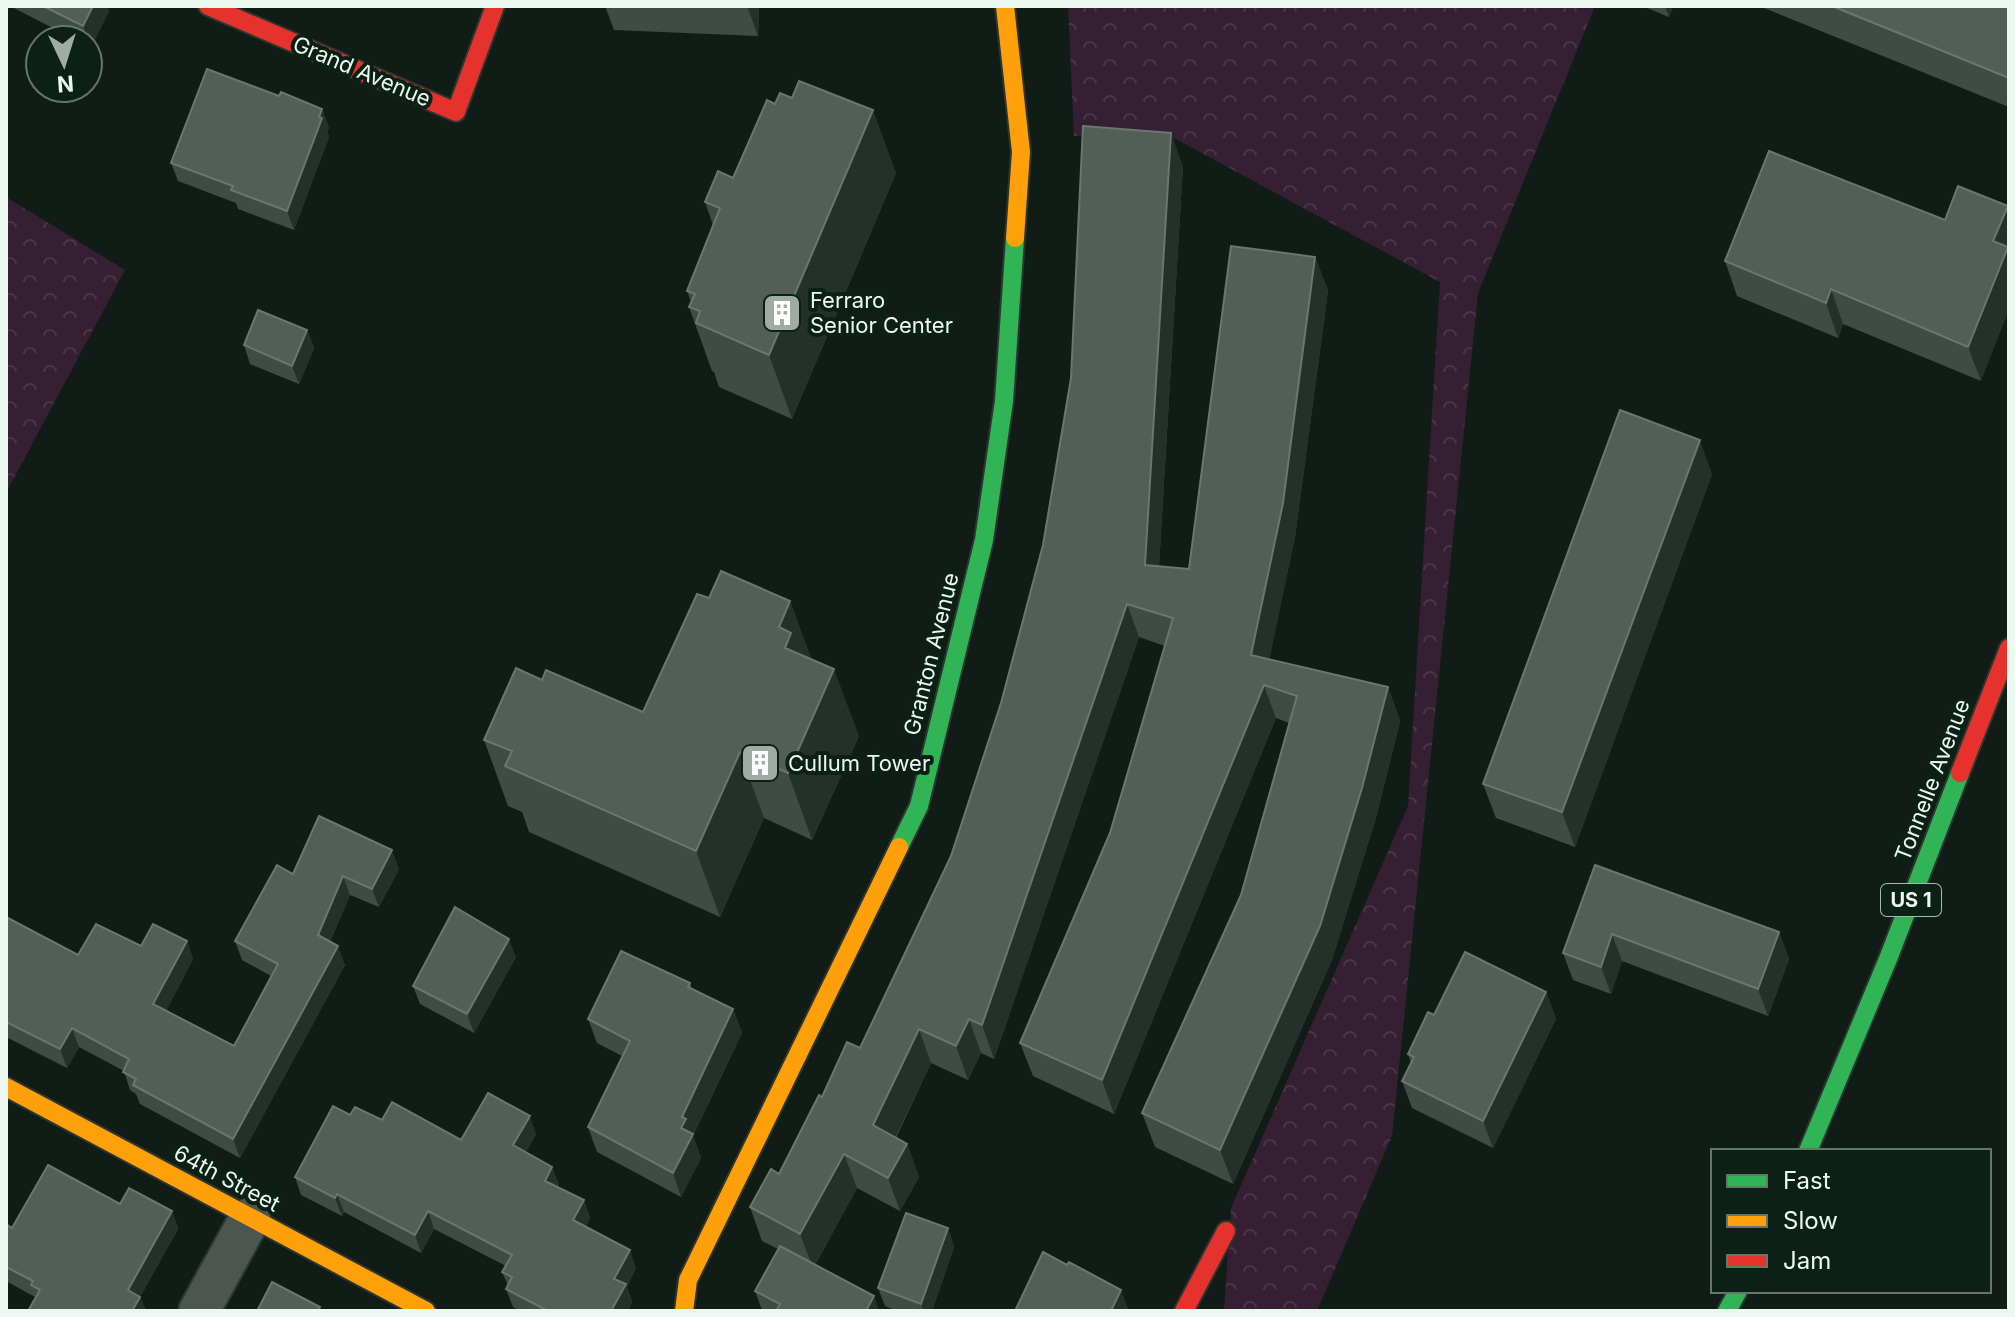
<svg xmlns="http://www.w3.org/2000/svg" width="2015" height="1317" viewBox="0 0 2015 1317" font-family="Inter,sans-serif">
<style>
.forest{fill:url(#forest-crowns)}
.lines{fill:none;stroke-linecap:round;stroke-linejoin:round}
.street-casing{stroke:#2c3630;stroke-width:44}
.fast-casing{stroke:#2c3630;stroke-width:22}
.slow-casing{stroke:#2c3630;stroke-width:22}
.jam-casing{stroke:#2c3630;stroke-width:22}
.street{stroke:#4d5550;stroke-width:40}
.fast{stroke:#30b455;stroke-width:18}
.slow{stroke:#ff9f0a;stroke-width:18}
.jam{stroke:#e5322d;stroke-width:18}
.wall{fill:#414b45}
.shaded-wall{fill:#26302a}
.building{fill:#535e57;stroke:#6b766f;stroke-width:2}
.labels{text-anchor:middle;stroke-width:8;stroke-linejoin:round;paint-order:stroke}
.shield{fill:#0c2115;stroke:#a8b8ae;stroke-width:2}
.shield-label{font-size:20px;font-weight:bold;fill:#ebf8ef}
.street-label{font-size:22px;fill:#ebf8ef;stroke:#0c2115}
.poi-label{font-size:22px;fill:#ebf8ef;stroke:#0c2115;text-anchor:start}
</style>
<defs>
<pattern id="forest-crowns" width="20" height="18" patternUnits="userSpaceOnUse" patternTransform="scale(2)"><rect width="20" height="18" fill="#361f32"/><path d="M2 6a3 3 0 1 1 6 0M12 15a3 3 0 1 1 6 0" fill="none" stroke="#4a3546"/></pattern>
</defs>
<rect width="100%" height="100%" fill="#111c16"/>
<g class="forest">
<path d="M 1068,6 L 1595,6 L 1478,293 L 1392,1136 L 1317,1311 L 1224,1311 L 1231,1208 L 1408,806 L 1440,282 L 1172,137 L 1074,136 Z"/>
<path d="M 6,197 L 125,270 L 6,493 Z"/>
</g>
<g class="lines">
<defs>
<path id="street" d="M 199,1311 L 250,1218"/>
<g id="fast">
<path d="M 899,847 L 919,806 L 984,540 L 1004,401 L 1015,238"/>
<path d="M 1808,1151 L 1888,959 L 1960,773"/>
<path d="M 1727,1311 L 1738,1291"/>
</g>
<g id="slow">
<path d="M 1005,6 L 1021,152 L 1015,238"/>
<path d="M 6,1087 L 426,1311"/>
<path d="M 684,1311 L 688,1280 L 899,847"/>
</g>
<g id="jam">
<path d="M 208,6 L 456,112 L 495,6"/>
<path d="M 1960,773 L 2009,648"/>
<path d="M 1184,1311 L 1226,1231"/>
</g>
</defs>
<use href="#street" class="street-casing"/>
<use href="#fast" class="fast-casing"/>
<use href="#slow" class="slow-casing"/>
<use href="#jam" class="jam-casing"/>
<use href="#street" class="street"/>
<use href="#fast" class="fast"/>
<use href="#slow" class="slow"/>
<use href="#jam" class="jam"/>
</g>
<g class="wall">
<path d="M 10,6 L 107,6 L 109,11 L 91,47 L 88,46 L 88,40 L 76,40 Z"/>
<path d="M 605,6 L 759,6 L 758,36 L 614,30 Z"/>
<path d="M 1642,6 L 1673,6 L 1669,17 Z"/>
<path d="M 1759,6 L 2009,6 L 2009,107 Z"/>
<path d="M 279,96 L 322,109 L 329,128 L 327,132 L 329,137 L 294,230 L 238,209 L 236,203 L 178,181 L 171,163 Z"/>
<path d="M 1183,166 L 1159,566 L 1189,569 L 1315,257 L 1328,291 L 1295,537 L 1269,659 L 1388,687 L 1400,721 L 1375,821 L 1332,960 L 1233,1184 L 1155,1147 L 1142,1113 L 1241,895 L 1289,723 L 1276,718 L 1114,1114 L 1033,1076 L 1020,1043 L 1110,833 L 1165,646 L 1139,637 L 994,1059 L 981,1053 L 968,1080 L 931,1063 L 896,1138 L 907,1144 L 919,1177 L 900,1211 L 857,1188 L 815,1265 L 874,1296 L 879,1311 L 764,1311 L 762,1310 L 755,1291 L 778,1249 L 762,1241 L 750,1207 L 779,1174 L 822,1097 L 860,1048 L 951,856 Z"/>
<path d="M 896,173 L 792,419 L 719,387 L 714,372 L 712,371 L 689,307 L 691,302 L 687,291 L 713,225 L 705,202 L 733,178 Z"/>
<path d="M 1945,220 L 1981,381 L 1843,324 L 1838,338 L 1737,296 L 1725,261 Z"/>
<path d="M 307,330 L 314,348 L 299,384 L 250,364 L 244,345 Z"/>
<path d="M 1712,474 L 1575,847 L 1496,818 L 1483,784 Z"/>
<path d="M 709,598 L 790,601 L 811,659 L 859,736 L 812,840 L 764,818 L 720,917 L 529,832 L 522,812 L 508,806 L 484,740 L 542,680 L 643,712 Z"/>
<path d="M 1595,865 L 1779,932 L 1789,959 L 1768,1016 L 1622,961 L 1611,994 L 1573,980 L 1563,953 Z"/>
<path d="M 399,869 L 379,907 L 350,895 L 330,942 L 345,965 L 240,1158 L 140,1104 L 136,1094 L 130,1090 L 124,1071 L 79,1047 L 67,1068 L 6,1037 L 6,917 L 78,955 L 187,941 L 193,959 L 166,1011 L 234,1046 L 271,976 L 242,960 L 235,941 L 293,874 Z"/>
<path d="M 516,957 L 474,1033 L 420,1004 L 413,986 Z"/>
<path d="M 690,983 L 692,989 L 733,1009 L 742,1033 L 693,1136 L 701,1158 L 681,1197 L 597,1152 L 588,1127 L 622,1056 L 597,1043 L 588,1019 Z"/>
<path d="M 1546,992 L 1556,1019 L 1493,1148 L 1412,1108 L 1402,1081 L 1411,1063 L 1408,1054 L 1434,1015 Z"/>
<path d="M 350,1115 L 382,1120 L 461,1140 L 536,1134 L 526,1152 L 552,1167 L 559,1185 L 557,1187 L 584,1200 L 590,1218 L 586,1226 L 636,1268 L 627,1287 L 632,1302 L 628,1311 L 520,1311 L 513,1307 L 506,1289 L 508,1286 L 502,1272 L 506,1266 L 434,1229 L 421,1253 L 344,1212 L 342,1216 L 301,1195 L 295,1177 Z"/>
<path d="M 172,1211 L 178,1229 L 140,1297 L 146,1311 L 28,1311 L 35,1297 L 6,1281 L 6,1224 L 12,1228 Z"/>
<path d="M 948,1228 L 954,1247 L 932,1311 L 897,1311 L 885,1306 L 878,1288 Z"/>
</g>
<g class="shaded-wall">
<path d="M 93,6 L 107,6 L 109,11 L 91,47 L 83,26 Z"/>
<path d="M 747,6 L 759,6 L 758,36 Z"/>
<path d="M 1665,6 L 1673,6 L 1669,17 Z"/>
<path d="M 322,109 L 329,128 L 327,132 L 329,137 L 294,230 L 287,211 Z"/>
<path d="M 873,110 L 896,173 L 792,419 L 769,355 Z"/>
<path d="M 1171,133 L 1183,166 L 1157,598 L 1145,565 Z"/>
<path d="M 2008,206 L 2009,209 L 2009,310 L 1981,381 L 1968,347 L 1993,241 Z"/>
<path d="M 1315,257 L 1328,291 L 1295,537 L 1264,686 L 1276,718 L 1114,1114 L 1102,1080 L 1251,655 Z"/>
<path d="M 1831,289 L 1843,324 L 1838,338 L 1826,303 Z"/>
<path d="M 307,330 L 314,348 L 299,384 L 292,366 Z"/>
<path d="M 1700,440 L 1712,474 L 1575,847 L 1562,812 Z"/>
<path d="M 790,601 L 814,668 L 785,648 L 779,627 Z"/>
<path d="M 1127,604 L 1139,637 L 994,1059 L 982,1025 Z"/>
<path d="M 834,669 L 859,736 L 812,840 L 788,773 Z"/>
<path d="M 1388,687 L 1400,721 L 1375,821 L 1332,960 L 1233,1184 L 1220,1150 Z"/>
<path d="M 740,752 L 764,818 L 720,917 L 696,851 Z"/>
<path d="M 392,850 L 399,869 L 379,907 L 372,889 Z"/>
<path d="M 343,876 L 350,895 L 325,954 L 318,935 Z"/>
<path d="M 1779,932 L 1789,959 L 1768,1016 L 1758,989 Z"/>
<path d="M 1612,934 L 1622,961 L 1611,994 L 1601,967 Z"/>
<path d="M 509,939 L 516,957 L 474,1033 L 467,1014 Z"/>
<path d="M 187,941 L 193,959 L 160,1023 L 153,1004 Z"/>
<path d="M 338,946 L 345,965 L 240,1158 L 233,1139 Z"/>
<path d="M 1546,992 L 1556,1019 L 1493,1148 L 1483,1121 Z"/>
<path d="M 733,1009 L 742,1033 L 693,1136 L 701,1158 L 681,1197 L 673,1173 L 681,1128 L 682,1117 Z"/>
<path d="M 969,1019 L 981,1053 L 968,1080 L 956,1046 Z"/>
<path d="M 72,1028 L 79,1047 L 67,1068 L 60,1049 Z"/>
<path d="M 919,1029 L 931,1063 L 885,1159 L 873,1125 Z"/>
<path d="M 530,1116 L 536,1134 L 520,1163 L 513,1145 Z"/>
<path d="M 907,1144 L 919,1177 L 900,1211 L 888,1178 Z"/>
<path d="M 844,1154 L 857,1188 L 813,1268 L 800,1234 Z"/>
<path d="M 552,1167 L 559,1185 L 551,1198 L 545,1181 Z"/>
<path d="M 337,1194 L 344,1212 L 342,1216 L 335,1198 Z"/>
<path d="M 584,1200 L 590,1218 L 580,1238 L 573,1220 Z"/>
<path d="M 172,1211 L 178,1229 L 140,1297 L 146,1311 L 132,1311 L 128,1290 Z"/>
<path d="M 428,1211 L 434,1229 L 421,1253 L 415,1235 Z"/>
<path d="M 948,1228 L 954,1247 L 932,1311 L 924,1311 L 921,1304 Z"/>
<path d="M 630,1250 L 636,1268 L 627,1287 L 632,1302 L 628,1311 L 611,1311 L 614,1279 Z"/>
<path d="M 1121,1290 L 1129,1311 L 1111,1311 Z"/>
<path d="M 874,1296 L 879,1311 L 866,1311 Z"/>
</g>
<g class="building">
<path d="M 43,6 L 93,6 L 83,26 Z"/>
<path d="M 1832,6 L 2009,6 L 2009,78 Z"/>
<path d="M 207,69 L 279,96 L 281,92 L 322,109 L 319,117 L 322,118 L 287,211 L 231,190 L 233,186 L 171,163 Z"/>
<path d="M 799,81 L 873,110 L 769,355 L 696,323 L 700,311 L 689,307 L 695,294 L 687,291 L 720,208 L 705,202 L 718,171 L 733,178 L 767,100 L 775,104 L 780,93 L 792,98 Z"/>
<path d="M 1083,126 L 1171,133 L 1145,565 L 1189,569 L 1231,246 L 1315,257 L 1283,503 L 1251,655 L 1388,687 L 1362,788 L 1320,926 L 1220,1150 L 1142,1113 L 1241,895 L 1297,696 L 1264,685 L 1102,1080 L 1020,1043 L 1110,833 L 1173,618 L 1127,604 L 982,1025 L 969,1019 L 956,1046 L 919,1029 L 873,1125 L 907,1144 L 888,1178 L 844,1154 L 800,1234 L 750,1207 L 771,1169 L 779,1174 L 819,1095 L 822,1097 L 847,1042 L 860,1048 L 951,856 L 1001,703 L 1043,545 L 1071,378 Z"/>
<path d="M 1769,151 L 1945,220 L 1958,186 L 2008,206 L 1993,241 L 2008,247 L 1968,347 L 1831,289 L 1826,303 L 1725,261 Z"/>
<path d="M 258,310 L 307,330 L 292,366 L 244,345 Z"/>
<path d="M 1620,410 L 1700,440 L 1562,812 L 1483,784 Z"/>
<path d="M 721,571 L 790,601 L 779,627 L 791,633 L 785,648 L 834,669 L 788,773 L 740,752 L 696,851 L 505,766 L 512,751 L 484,740 L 516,668 L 542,680 L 546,670 L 643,712 L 697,594 L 709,598 Z"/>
<path d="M 319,816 L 392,850 L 372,889 L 343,876 L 318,935 L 338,946 L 233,1139 L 133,1085 L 136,1079 L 123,1072 L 129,1059 L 72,1028 L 60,1049 L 6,1022 L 6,917 L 78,955 L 96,924 L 141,946 L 153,924 L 187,941 L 153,1004 L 234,1046 L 278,964 L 235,941 L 277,865 L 293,874 Z"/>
<path d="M 1595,865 L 1779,932 L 1758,989 L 1612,934 L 1601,967 L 1563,953 Z"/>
<path d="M 455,907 L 509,939 L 467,1014 L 413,986 Z"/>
<path d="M 621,951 L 690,983 L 688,987 L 733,1009 L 682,1117 L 686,1119 L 681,1128 L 693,1134 L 673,1173 L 588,1127 L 630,1041 L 588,1019 Z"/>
<path d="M 1465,952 L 1546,992 L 1483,1121 L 1402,1081 L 1414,1057 L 1408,1054 L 1428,1012 L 1434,1015 Z"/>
<path d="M 488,1093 L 530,1116 L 513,1145 L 552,1167 L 545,1181 L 584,1200 L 573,1220 L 630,1250 L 614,1279 L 626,1284 L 611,1311 L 548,1311 L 506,1289 L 512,1277 L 502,1272 L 512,1255 L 428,1211 L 415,1235 L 337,1194 L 335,1198 L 295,1177 L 333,1106 L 350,1115 L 355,1107 L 382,1120 L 392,1102 L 461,1140 Z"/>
<path d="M 48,1165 L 120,1204 L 129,1188 L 172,1211 L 128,1290 L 140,1297 L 132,1311 L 28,1311 L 40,1290 L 31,1285 L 33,1281 L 6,1267 L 6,1224 L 12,1228 Z"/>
<path d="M 906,1213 L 948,1228 L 921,1304 L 878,1288 Z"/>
<path d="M 780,1246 L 874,1296 L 866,1311 L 776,1311 L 780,1304 L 755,1291 Z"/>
<path d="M 1043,1252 L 1067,1265 L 1069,1262 L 1121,1290 L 1111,1311 L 1015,1311 Z"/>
<path d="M 272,1282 L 320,1307 L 318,1311 L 257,1311 Z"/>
</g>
<defs>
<symbol id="building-square" viewBox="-11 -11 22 22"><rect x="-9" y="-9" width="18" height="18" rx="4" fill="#9faba3" stroke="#0c2115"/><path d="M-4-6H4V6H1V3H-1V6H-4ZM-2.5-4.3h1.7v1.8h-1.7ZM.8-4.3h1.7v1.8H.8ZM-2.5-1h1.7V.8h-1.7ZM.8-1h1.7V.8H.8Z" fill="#fff"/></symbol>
</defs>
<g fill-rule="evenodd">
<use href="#building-square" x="760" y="291" width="44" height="44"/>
<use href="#building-square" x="738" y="741" width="44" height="44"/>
</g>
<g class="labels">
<rect class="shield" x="1881" y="884" width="60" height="32" rx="6"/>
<g class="shield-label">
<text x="1911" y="907">US 1</text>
</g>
<g class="street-label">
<text transform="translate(362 71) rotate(23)" y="8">Grand Avenue</text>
<text transform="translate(931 654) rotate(-76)" y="8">Granton Avenue</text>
<text transform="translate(1932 780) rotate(-69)" y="8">Tonnelle Avenue</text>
<text transform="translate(227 1178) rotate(28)" y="8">64th Street</text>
</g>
<g class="poi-label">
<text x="810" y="308">Ferraro<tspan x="810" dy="25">Senior Center</tspan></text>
<text x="788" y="771">Cullum Tower</text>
</g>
</g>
<rect width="2015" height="1317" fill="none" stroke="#ebf8ef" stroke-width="16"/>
<rect x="1711" y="1149" width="280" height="144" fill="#0c2115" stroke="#65776c" stroke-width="2"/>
<rect x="1727" y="1175" width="40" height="12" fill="#30b455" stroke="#65776c" stroke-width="2"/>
<text x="1783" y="1189" font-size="24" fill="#ebf8ef">Fast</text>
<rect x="1727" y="1215" width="40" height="12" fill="#ff9f0a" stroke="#65776c" stroke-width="2"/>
<text x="1783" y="1229" font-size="24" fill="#ebf8ef">Slow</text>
<rect x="1727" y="1255" width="40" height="12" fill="#e5322d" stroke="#65776c" stroke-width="2"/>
<text x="1783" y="1269" font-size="24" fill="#ebf8ef">Jam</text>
<g transform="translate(64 64) rotate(176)"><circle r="38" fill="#0c2115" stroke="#65776c" stroke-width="2"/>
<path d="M0-6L14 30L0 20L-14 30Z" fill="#9faba3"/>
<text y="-12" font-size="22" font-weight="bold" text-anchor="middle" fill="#ebf8ef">N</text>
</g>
</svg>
